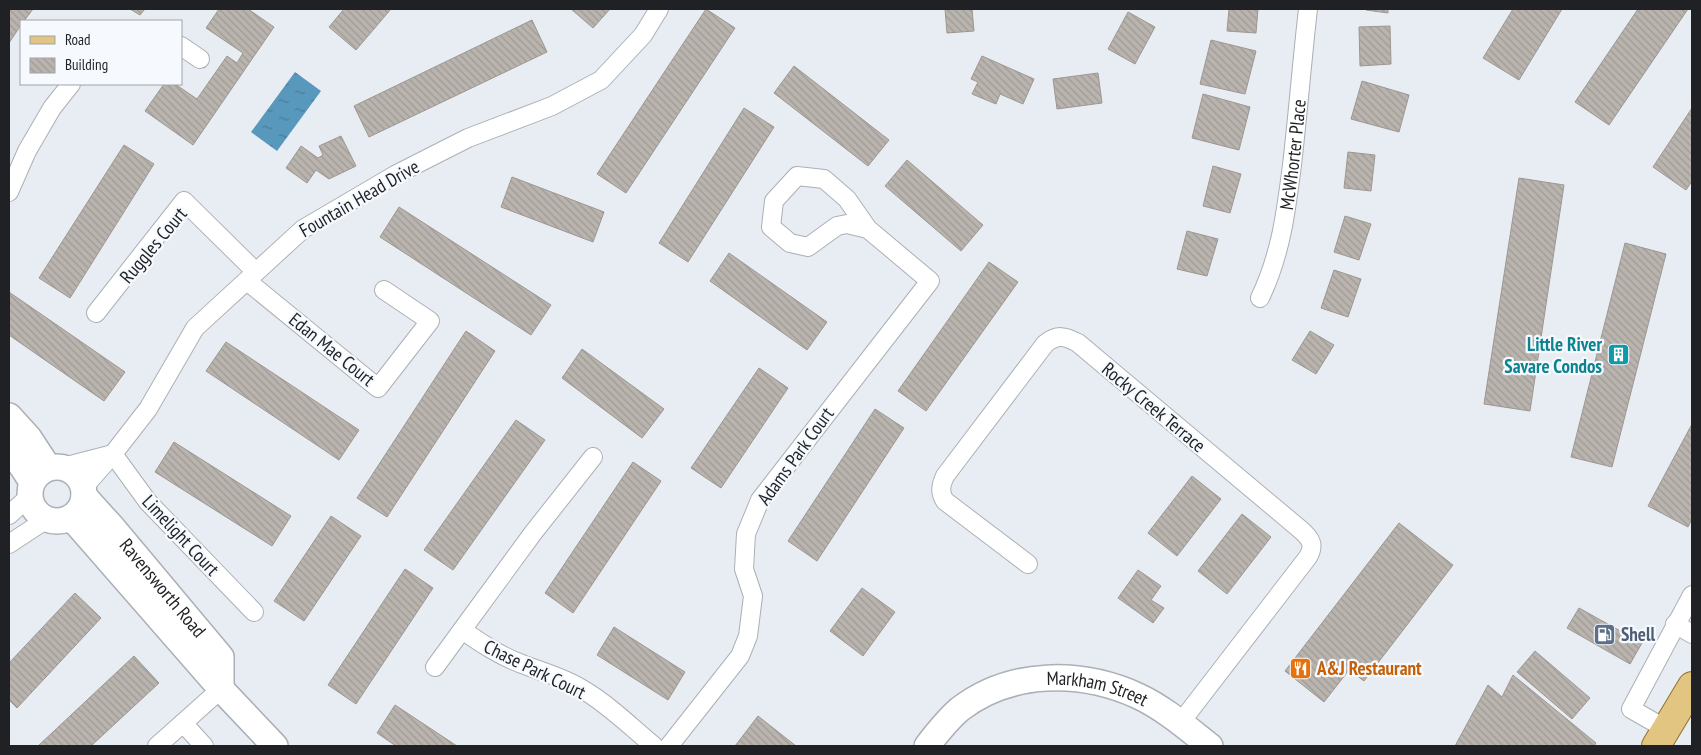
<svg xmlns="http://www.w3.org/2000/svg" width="1701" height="755" viewBox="0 0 1701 755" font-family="'PT Sans Narrow',sans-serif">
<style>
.water{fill:url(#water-ripples)}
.building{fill:url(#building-back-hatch);stroke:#9d9792}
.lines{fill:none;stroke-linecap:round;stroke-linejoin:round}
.street-casing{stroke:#abb0b6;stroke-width:20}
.secondary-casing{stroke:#abb0b6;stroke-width:28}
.primary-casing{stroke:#91722a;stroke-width:30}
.street{stroke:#fff;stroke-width:18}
.secondary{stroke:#fff;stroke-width:25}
.primary{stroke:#e2c581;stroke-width:28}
.labels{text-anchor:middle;stroke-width:4.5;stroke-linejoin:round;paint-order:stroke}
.street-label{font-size:19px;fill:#1f2124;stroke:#f6faff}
.culture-label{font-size:19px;font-weight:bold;fill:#0d838f;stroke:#f6faff;text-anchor:end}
.service-label{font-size:19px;font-weight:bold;fill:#4e5e75;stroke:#f6faff;text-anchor:start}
.food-label{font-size:19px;font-weight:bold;fill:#c56008;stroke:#f6faff;text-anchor:start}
</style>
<defs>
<pattern id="water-ripples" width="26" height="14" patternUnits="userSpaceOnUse" patternTransform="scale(1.25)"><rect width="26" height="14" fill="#5898bd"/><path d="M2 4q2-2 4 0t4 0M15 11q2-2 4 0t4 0" fill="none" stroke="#487c99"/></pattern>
<pattern id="building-back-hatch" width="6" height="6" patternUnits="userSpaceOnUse" patternTransform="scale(1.25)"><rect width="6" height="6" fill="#bab4af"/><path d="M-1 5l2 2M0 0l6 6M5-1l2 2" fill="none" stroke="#9f9a96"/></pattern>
</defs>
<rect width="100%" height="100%" fill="#e8edf3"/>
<path class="water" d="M 295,72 L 321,91 L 277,151 L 251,132 Z"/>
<g class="building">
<path d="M 9,9 L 33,9 L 24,21 L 21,21 L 21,25 L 9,43 Z"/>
<path d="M 130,9 L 145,9 L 140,15 Z"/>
<path d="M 219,9 L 248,9 L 274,27 L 193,145 L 145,111 L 164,84 L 175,84 L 197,99 L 227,56 L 237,63 L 243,53 L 206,28 Z"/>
<path d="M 344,9 L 391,9 L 356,50 L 329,27 Z"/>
<path d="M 571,9 L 610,9 L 593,28 Z"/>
<path d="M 706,9 L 735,28 L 626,193 L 597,174 Z"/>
<path d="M 945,9 L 972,9 L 974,31 L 947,33 Z"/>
<path d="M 1229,9 L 1258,9 L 1256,33 L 1227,31 Z"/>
<path d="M 1366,9 L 1388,9 L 1388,13 L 1366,10 Z"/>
<path d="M 1513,9 L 1562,9 L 1519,80 L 1483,58 Z"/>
<path d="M 1638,9 L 1688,9 L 1609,125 L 1575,102 Z"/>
<path d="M 1128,12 L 1155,27 L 1135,64 L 1108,49 Z"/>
<path d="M 532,20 L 547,52 L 369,137 L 354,106 Z"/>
<path d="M 1390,26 L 1391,64 L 1360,66 L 1359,27 Z"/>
<path d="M 1211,40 L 1256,51 L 1245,94 L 1200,84 Z"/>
<path d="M 982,56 L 1034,79 L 1023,104 L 1000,94 L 996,104 L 972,94 L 978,82 L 971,79 Z"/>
<path d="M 794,66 L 889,140 L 868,166 L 774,93 Z"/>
<path d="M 1098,73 L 1102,103 L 1057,109 L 1053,79 Z"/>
<path d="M 1362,81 L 1409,95 L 1399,132 L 1351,119 Z"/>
<path d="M 1203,94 L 1250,107 L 1239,150 L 1192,138 Z"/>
<path d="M 744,108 L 774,127 L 688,262 L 659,243 Z"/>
<path d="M 1692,108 L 1692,181 L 1686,190 L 1653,167 Z"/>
<path d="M 341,136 L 356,166 L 329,179 L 316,170 L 307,183 L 286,168 L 301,146 L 318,158 L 323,155 L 319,146 Z"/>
<path d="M 124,145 L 154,164 L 70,298 L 39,278 Z"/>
<path d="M 1348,152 L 1375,155 L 1371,191 L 1344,188 Z"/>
<path d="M 907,160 L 983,225 L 961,251 L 885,186 Z"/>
<path d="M 1213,166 L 1241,174 L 1230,213 L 1203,206 Z"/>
<path d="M 512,177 L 604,212 L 593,242 L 501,207 Z"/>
<path d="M 1519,178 L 1564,185 L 1530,411 L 1484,404 Z"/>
<path d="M 399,207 L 551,305 L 531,335 L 380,237 Z"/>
<path d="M 1345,216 L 1371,224 L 1359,260 L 1334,252 Z"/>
<path d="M 1187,231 L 1218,239 L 1207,276 L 1177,269 Z"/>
<path d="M 1625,243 L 1666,254 L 1612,467 L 1571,457 Z"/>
<path d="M 729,253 L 827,322 L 807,350 L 710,281 Z"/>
<path d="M 989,262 L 1018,282 L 926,411 L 898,391 Z"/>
<path d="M 1334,270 L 1361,279 L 1348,317 L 1321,308 Z"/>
<path d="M 9,292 L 125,372 L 104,401 L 9,335 Z"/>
<path d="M 466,331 L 495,351 L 387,517 L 357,498 Z"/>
<path d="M 1310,331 L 1334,345 L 1316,374 L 1292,360 Z"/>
<path d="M 226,342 L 359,430 L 339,460 L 206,371 Z"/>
<path d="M 582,349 L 664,409 L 642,438 L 562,378 Z"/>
<path d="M 759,368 L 788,388 L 721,488 L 691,468 Z"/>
<path d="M 875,409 L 904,428 L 817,561 L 788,541 Z"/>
<path d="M 516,420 L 545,440 L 453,570 L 424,550 Z"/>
<path d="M 1692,424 L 1692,519 L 1688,527 L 1648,506 Z"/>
<path d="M 174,442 L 291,516 L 272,546 L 155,472 Z"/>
<path d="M 633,462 L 661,481 L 573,613 L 545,593 Z"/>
<path d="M 1192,476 L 1221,499 L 1177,556 L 1148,533 Z"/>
<path d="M 1242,514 L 1271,537 L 1227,594 L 1198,571 Z"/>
<path d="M 331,516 L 361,536 L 304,621 L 274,601 Z"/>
<path d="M 1399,523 L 1453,565 L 1364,681 L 1349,670 L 1324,702 L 1285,671 Z"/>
<path d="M 405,569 L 433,588 L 356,704 L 328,685 Z"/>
<path d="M 1138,570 L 1161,586 L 1151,600 L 1164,608 L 1153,623 L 1118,598 Z"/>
<path d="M 862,588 L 895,612 L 863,656 L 830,631 Z"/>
<path d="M 75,593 L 101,618 L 17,708 L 9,700 L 9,663 Z"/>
<path d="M 1579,608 L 1642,643 L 1630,664 L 1567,628 Z"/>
<path d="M 614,627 L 685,672 L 668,700 L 597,655 Z"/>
<path d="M 1535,651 L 1590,698 L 1572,719 L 1517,672 Z"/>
<path d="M 134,656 L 159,683 L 91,746 L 38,746 Z"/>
<path d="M 1513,675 L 1596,743 L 1594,746 L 1455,746 L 1488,685 L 1502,697 Z"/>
<path d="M 395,705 L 457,746 L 396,746 L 377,733 Z"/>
<path d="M 758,716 L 796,746 L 735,746 Z"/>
</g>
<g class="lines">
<defs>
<g id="street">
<path d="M 181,46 L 200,59"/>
<path d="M 9,192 L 27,151 L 52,108 L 71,84"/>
<path d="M 247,281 L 378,388 L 430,321 L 384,290"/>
<path id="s1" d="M 1260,298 C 1281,254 1286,212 1292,165 C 1298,113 1302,61 1308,9"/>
<path d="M 96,313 L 184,201 L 255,271"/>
<path d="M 113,454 L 148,502 L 254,612"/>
<path d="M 593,457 L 533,533 L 462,630 C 481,643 500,656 522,664 C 542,672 563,677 582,689 C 608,704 631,727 654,746"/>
<path d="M 63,467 L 113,454"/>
<path d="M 84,487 L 113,454 L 148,409 L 195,328 L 303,229 L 395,175 L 468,138 L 552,106 L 601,80 L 643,35 L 659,9"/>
<path d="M 9,515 L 30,496"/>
<path d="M 9,544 L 47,519"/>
<path d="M 1028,564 L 945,501 C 939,492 941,485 945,476 L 1045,344 C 1057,334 1065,336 1078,343 L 1301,530 C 1311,539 1315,545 1308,557 L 1181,722"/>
<path d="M 1675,624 L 1692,634"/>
<path d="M 435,667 L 462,630"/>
<path d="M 1666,729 L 1631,709 L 1692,595"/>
<path d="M 157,746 L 183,723"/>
<path d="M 204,746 L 183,723 L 221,689"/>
<path d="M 669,746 L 740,656 L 748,636 L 753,596 L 744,569 L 746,534 L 760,500 L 930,281 L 868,229 L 847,199 L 824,179 L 797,176 L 774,201 L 771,227 L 790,243 L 808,247 L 837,226 L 847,224 L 868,229"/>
</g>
<g id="secondary">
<path d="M 9,416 L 29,438 L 48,467"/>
<path d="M 9,447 L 32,482"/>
<circle cx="57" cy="494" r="27"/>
<path id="s2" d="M 84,496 L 113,528 L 221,657 L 221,689"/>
<path d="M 69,518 L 77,524 L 221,689 L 275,746"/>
<path id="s3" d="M 927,746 C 937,733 947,720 960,709 C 1011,670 1081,670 1138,696 C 1164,708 1187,728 1210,746"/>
</g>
<path id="primary" d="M 1656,746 L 1692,686"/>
</defs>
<use href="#street" class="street-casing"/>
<use href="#secondary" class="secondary-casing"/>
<use href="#primary" class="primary-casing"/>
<use href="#street" class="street"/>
<use href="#secondary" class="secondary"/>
<use href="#primary" class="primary"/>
</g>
<defs>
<symbol id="building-square" viewBox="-11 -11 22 22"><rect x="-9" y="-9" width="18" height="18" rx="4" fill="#0f9aa8" stroke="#f6faff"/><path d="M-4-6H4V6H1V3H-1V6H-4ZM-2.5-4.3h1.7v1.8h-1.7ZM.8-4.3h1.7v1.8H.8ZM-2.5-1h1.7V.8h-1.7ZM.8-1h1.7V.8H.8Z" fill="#fff"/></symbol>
<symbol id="fuel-square" viewBox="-11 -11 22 22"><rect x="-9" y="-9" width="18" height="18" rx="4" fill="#5c6f8a" stroke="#f6faff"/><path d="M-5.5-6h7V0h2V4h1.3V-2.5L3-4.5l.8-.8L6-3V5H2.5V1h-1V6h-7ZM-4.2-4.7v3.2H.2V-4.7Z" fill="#fff"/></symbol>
<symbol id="restaurant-square" viewBox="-11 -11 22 22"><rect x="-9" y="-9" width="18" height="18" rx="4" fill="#e8710a" stroke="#f6faff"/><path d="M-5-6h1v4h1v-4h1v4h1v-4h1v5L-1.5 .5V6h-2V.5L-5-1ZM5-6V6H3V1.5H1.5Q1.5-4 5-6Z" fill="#fff"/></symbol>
</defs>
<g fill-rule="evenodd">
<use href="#building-square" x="1606" y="342" width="25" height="25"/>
<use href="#fuel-square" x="1592" y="622" width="25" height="25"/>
<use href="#restaurant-square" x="1288" y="656" width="25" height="25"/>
</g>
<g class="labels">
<g class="street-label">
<text dy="7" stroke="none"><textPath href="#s1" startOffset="148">McWhorter Place</textPath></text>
<text transform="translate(359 198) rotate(-30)" y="7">Fountain Head Drive</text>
<text transform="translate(153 245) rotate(-50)" y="7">Ruggles Court</text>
<text transform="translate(332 349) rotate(39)" y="7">Edan Mae Court</text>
<text transform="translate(1154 407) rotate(40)" y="7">Rocky Creek Terrace</text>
<text transform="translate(795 456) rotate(-54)" y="7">Adams Park Court</text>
<text transform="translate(181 535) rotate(47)" y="7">Limelight Court</text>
<text dy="7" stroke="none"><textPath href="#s2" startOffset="121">Ravensworth Road</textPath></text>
<text transform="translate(535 669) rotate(26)" y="7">Chase Park Court</text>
<text dy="7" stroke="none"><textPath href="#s3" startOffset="195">Markham Street</textPath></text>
</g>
<g class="culture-label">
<text x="1602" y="351">Little River<tspan x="1602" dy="22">Savare Condos</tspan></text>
</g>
<g class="service-label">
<text x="1621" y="641">Shell</text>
</g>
<g class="food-label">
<text x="1317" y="675">A&amp;J Restaurant</text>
</g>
</g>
<rect width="1701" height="755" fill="none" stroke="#1f2124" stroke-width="20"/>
<rect x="20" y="20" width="162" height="65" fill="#f6faff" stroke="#a0a3a7"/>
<rect x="30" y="36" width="25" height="8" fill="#e2c581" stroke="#a0a3a7"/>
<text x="65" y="45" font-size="15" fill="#1f2124">Road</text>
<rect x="30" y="58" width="25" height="15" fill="url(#building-back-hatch)" stroke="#a0a3a7"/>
<text x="65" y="70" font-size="15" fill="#1f2124">Building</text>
</svg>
